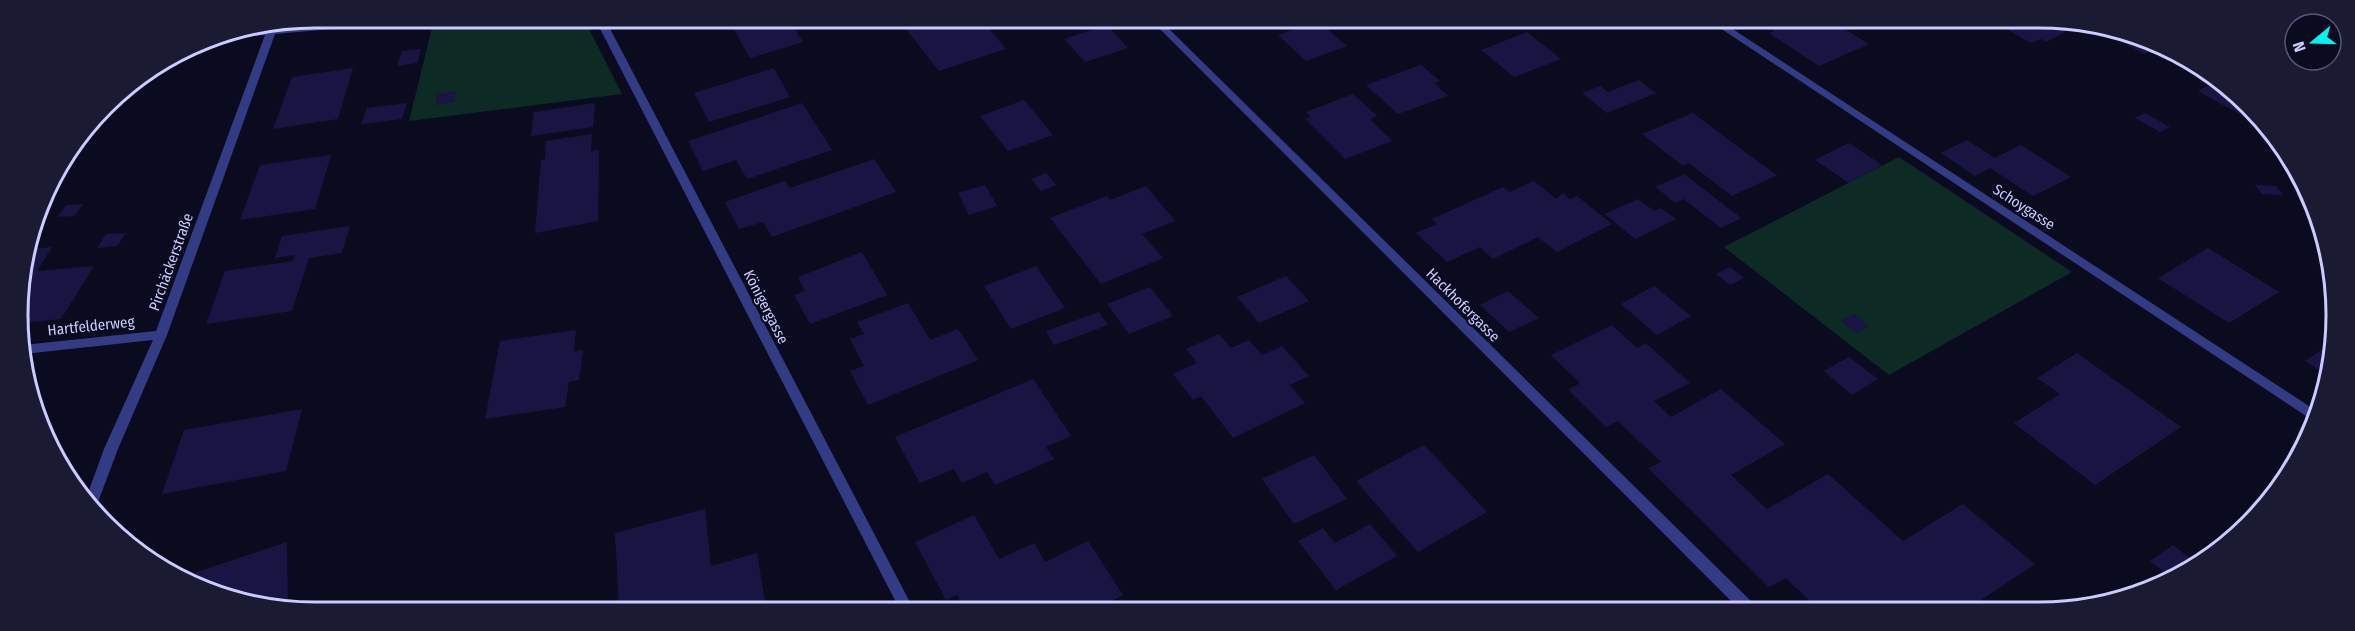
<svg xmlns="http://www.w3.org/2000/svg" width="2355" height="631" viewBox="0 0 2355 631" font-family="'Fira Sans Condensed',sans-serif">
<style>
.green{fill:#0d2a25}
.building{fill:#181542}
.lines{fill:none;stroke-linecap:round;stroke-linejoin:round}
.minor{fill:#323b83;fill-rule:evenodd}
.labels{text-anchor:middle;stroke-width:4.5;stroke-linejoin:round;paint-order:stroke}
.street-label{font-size:15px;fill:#cacbff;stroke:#0b0b20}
.rim{fill:none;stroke:#cacbff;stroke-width:3}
</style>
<rect width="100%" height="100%" fill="#0b0b20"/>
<g class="green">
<path d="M 554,19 L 574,19 L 586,23 L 622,94 L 409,121 L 432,28 Z"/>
<path d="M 1899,157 L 2072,272 L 1889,375 L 1724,247 Z"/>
</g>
<g class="building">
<path d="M 750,19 L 789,20 L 803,42 L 750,58 L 732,26 Z"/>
<path d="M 915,20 L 982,20 L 1006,49 L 939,71 L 902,24 Z"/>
<path d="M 1317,21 L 1347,46 L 1306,61 L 1278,35 Z"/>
<path d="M 1762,23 L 1835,23 L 1869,44 L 1819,66 L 1769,33 L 1774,31 Z"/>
<path d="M 1996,23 L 2067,24 L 2074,27 L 2046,42 L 2041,39 L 2031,43 Z"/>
<path d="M 2097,24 L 2156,48 L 2144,54 L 2091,25 Z"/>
<path d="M 1107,25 L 1128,48 L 1085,62 L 1064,39 Z"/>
<path d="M 1527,32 L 1561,59 L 1514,77 L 1481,50 Z"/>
<path d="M 421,49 L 417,63 L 397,66 L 402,51 Z"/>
<path d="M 1421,65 L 1440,81 L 1434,83 L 1448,96 L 1398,114 L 1366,85 Z"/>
<path d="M 353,68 L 338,119 L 273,129 L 292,77 Z"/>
<path d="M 774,68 L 790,97 L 709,122 L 694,93 Z"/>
<path d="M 1639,80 L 1656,93 L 1607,113 L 1582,93 L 1600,86 L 1608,92 Z"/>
<path d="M 2218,81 L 2224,88 L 2250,113 L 2243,116 L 2198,91 Z"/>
<path d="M 456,91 L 454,102 L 435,105 L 437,94 Z"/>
<path d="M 1353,94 L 1377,116 L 1370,119 L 1392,141 L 1345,159 L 1305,119 L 1310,117 L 1306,112 Z"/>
<path d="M 1024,100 L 1053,135 L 1008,151 L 980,116 Z"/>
<path d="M 407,103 L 402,119 L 361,124 L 367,108 Z"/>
<path d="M 595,103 L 593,127 L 531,136 L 534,112 Z"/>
<path d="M 802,103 L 832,150 L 747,179 L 736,160 L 703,171 L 688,141 Z"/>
<path d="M 1693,113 L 1749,155 L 1777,175 L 1732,196 L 1689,163 L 1683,166 L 1642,134 Z"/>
<path d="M 2145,113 L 2170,127 L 2160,132 L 2135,118 Z"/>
<path d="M 592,134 L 591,151 L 599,150 L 598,221 L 535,233 L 541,160 L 545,159 L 546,141 Z"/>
<path d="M 1967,140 L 1995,158 L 2021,145 L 2071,177 L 2033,196 L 1990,168 L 1975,176 L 1941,153 Z"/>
<path d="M 1849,143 L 1882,165 L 1849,183 L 1815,160 Z"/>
<path d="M 331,155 L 315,209 L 240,220 L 260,165 Z"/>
<path d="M 874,159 L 896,192 L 772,237 L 763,222 L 739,229 L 725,202 L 785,181 L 790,188 Z"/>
<path d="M 1046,173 L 1056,185 L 1041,191 L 1031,179 Z"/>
<path d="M 1684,174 L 1741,218 L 1721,228 L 1684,199 L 1675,203 L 1656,187 Z"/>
<path d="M 1534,181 L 1556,199 L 1563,193 L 1570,199 L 1577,196 L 1612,224 L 1557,252 L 1538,237 L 1493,259 L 1480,247 L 1447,262 L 1416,233 L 1437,224 L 1432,219 L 1503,187 L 1510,192 Z"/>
<path d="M 985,185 L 997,206 L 969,215 L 958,193 Z"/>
<path d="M 2255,185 L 2276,186 L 2283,195 L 2262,194 Z"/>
<path d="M 1146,186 L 1175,221 L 1142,234 L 1163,258 L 1101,284 L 1050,218 L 1107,196 L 1110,200 Z"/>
<path d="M 1638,199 L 1654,211 L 1661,208 L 1676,219 L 1635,239 L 1605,214 Z"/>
<path d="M 83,204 L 74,216 L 57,217 L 66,205 Z"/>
<path d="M 350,226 L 342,253 L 309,258 L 292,311 L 206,324 L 225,271 L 293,261 L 295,255 L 275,258 L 282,236 Z"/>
<path d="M 126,233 L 117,246 L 97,248 L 106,234 Z"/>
<path d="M 52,247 L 37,271 L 94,266 L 61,319 L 21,323 L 19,296 L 31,249 Z"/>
<path d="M 2208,248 L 2279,292 L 2229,323 L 2158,278 Z"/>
<path d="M 862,252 L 887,295 L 810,324 L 794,295 L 805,291 L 798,277 Z"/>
<path d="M 1036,266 L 1065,308 L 1011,329 L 984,286 Z"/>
<path d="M 1730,267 L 1744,278 L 1730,285 L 1716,274 Z"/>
<path d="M 1286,276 L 1309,301 L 1259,323 L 1237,297 Z"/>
<path d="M 1654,286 L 1691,316 L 1657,335 L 1621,304 Z"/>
<path d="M 1150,287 L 1173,316 L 1129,334 L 1107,304 Z"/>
<path d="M 1508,291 L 1539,318 L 1509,332 L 1480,305 Z"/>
<path d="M 908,303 L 930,340 L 958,329 L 978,360 L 868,405 L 850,371 L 864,366 L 850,339 L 864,334 L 857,322 Z"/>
<path d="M 1099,312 L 1108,325 L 1054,345 L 1046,331 Z"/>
<path d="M 1854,314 L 1869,326 L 1856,333 L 1841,321 Z"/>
<path d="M 1612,325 L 1637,348 L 1646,343 L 1690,383 L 1654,401 L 1671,417 L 1721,389 L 1785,444 L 1731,475 L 1767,509 L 1828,474 L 1903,541 L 1963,504 L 2035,564 L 1966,610 L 1819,610 L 1786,578 L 1769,587 L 1648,468 L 1661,462 L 1618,421 L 1606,427 L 1568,390 L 1580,383 L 1551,355 Z"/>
<path d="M 576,330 L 574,351 L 583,350 L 579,380 L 569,382 L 565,407 L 485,419 L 500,341 Z"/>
<path d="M 1219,334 L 1231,348 L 1249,340 L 1262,355 L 1282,346 L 1309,376 L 1290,385 L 1305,403 L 1233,438 L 1201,396 L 1193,400 L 1173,374 L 1197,363 L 1186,349 Z"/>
<path d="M 2329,345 L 2331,347 L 2330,377 L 2305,361 Z"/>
<path d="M 2077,353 L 2181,427 L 2095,485 L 2014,423 L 2060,394 L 2037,378 Z"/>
<path d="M 1849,357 L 1878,379 L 1852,395 L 1824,371 Z"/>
<path d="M 1033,379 L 1071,436 L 1046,447 L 1054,459 L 995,485 L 987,472 L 962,483 L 954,469 L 920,483 L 895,437 Z"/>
<path d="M 302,409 L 286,471 L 162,494 L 184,430 Z"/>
<path d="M 1424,445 L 1487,512 L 1418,552 L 1356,481 Z"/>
<path d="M 1314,455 L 1347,499 L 1294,524 L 1262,479 Z"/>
<path d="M 705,509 L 711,566 L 757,553 L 766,607 L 619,608 L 615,533 Z"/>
<path d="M 974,515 L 999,559 L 1034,543 L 1045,562 L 1088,541 L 1123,595 L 1095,609 L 964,609 L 957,595 L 946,600 L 915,542 Z"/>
<path d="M 1370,524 L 1397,556 L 1336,590 L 1298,541 L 1323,528 L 1335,543 Z"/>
<path d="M 287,542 L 288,607 L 258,607 L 179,578 Z"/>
<path d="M 2173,545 L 2197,564 L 2174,580 L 2150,561 Z"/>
</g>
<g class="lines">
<g class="minor">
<path d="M 389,18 L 428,18 L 424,21 L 275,34 L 167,335 L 118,449 L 95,510 L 85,501 L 104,449 L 153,340 L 24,354 L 23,345 L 156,331 L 265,35 L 230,38 L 226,36 L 277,26 L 277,28 Z"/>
<path d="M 595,19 L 605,19 L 913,608 L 899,608 Z"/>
<path d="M 1152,21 L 1161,21 L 1755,605 L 1757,610 L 1740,610 Z"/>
<path d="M 1711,22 L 1722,22 L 2318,412 L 2315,422 Z"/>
</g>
</g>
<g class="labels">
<g class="street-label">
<text transform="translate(2024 207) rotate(33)" y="5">Schoygasse</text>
<text transform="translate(171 262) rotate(-70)" y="5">Pirchäckerstraße</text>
<text transform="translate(1463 305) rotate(45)" y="5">Hackhofergasse</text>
<text transform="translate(766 307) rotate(63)" y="5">Königergasse</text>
<text transform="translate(91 326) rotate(-6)" y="5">Hartfelderweg</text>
</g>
</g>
<path d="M0 0H2355V631H0ZM315 28H2039A287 287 0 0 1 2326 315V315A287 287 0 0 1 2039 602H315A287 287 0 0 1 28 315V315A287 287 0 0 1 315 28Z" fill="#1a1a32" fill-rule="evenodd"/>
<path class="rim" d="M315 28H2039A287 287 0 0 1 2326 315V315A287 287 0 0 1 2039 602H315A287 287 0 0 1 28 315V315A287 287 0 0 1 315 28Z"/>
<g transform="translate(2313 42) rotate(251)"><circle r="28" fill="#0b0b20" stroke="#575879" stroke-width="1.5"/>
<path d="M0-4.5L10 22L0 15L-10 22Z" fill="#00f5e9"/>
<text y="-9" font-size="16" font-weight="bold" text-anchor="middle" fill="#cacbff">N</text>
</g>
</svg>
